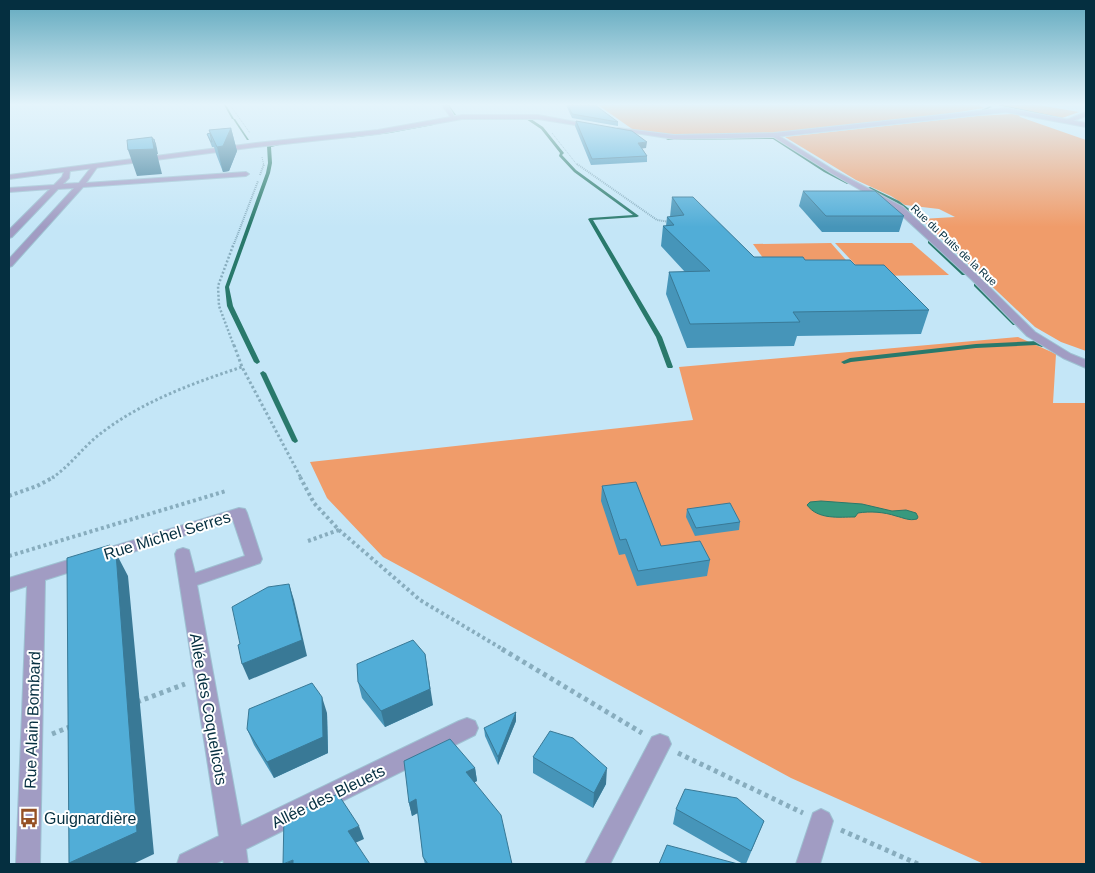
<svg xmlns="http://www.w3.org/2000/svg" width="1095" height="873" viewBox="0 0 1095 873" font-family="Helvetica,sans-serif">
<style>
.green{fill:#f09c6a}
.water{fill:#38997e;stroke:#29796b}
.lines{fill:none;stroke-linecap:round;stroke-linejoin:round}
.stream{fill:#29796b;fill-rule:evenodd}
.minor-casing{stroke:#9ec1d2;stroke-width:2}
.tertiary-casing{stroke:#9ec1d2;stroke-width:2}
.path-far5{stroke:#88adbe;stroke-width:1;stroke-dasharray:1 1;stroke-linecap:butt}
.path-far4{stroke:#88adbe;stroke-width:2;stroke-dasharray:1 1;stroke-linecap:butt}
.path-far3{stroke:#88adbe;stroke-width:2.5;stroke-dasharray:2 2;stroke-linecap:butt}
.path-far2{stroke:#88adbe;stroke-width:3;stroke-dasharray:2.5 2.5;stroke-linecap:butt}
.path-far1{stroke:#88adbe;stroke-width:4;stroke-dasharray:3 3;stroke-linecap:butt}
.path{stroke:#88adbe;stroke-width:5;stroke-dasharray:4 4;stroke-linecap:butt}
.minor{fill:#a19cc3;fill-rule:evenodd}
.tertiary{fill:#a19cc3;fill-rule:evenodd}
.wall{fill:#4695b9}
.shaded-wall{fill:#397996}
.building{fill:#51add7;stroke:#397996}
.labels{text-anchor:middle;stroke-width:4;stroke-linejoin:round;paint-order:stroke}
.far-street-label{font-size:11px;fill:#052f40;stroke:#fff}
.near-street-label{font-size:16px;fill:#052f40;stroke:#fff}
.near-poi-label{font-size:16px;fill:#052f40;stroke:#fff;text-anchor:start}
</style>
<rect width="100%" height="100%" fill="#c4e6f7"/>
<g class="green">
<path d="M 598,105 L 978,105 L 984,108 L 941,115 L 775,133 L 679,135 L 635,131 Z"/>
<path d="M 999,105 L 1038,105 L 1079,112 L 1062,118 Z"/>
<path d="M 1012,114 L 1019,115 L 1020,117 L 1086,140 L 1086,351 L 1061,342 L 1035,327 L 921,219 L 955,217 L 939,209 L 905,205 L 891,196 L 856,180 L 785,137 L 977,116 Z"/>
<path d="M 831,243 L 860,276 L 776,276 L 753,244 Z"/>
<path d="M 835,243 L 912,243 L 949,275 L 866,276 Z"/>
<path d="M 1018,337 L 1056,354 L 1053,403 L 1086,403 L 1086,864 L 984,864 L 791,778 L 383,557 L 327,498 L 310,462 L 693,420 L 679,367 Z"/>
</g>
<path class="water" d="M 821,501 L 862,504 L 892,511 L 906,510 L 916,513 L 918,517 L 917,519 C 909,521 904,518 896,516 C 884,512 870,511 858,513 L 855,517 C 839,517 818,520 807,505 L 810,502 Z"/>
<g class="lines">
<g class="stream">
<path d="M 224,105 L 226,105 L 234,119 L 232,119 Z"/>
<path d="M 447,105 L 449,105 L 456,115 L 454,115 Z"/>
<path d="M 998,105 L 1002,105 L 1063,118 L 1062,119 Z"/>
<path d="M 990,106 L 992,107 L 979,113 L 977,112 Z"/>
<path d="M 526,117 L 528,117 L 543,127 L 564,153 L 562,155 L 576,170 L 639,216 L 637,217 L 593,220 L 662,337 L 673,367 L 672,368 L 668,368 L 667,367 L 656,337 L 588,219 L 590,218 L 633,215 L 574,172 L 559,156 L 560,153 L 541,129 L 526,119 Z"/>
<path d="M 233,119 L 235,119 L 249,140 L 247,140 Z"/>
<path d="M 432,123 L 433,125 L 390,133 L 349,138 L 347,137 L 390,131 Z"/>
<path d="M 774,137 L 826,170 L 850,183 L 847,184 L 824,172 L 773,139 L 668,140 L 666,139 L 668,138 Z"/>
<path d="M 278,143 L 279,145 L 271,147 L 272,163 L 270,173 L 229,287 L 233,306 L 260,362 L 257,364 L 254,362 L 227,306 L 225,287 L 266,173 L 268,163 L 267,146 Z"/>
<path d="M 870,187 L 899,201 L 913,212 L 910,213 L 897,203 L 869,189 L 868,188 Z"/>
<path d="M 928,241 L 932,241 L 966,273 L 966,275 L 962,275 L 928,243 Z"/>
<path d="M 974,284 L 978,284 L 1017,323 L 1017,325 L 1013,325 L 974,286 Z"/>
<path d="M 1037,341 L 1045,345 L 1042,347 L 1036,345 L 976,348 L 851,362 L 844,364 L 841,362 L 850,358 L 976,344 Z"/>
<path d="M 263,371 L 266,373 L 298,441 L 297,442 L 295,443 L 292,441 L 260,373 Z"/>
</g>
<defs>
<g id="minor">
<path d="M 442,105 L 447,105 L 456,119 L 452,119 Z"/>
<path d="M 1086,112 L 1086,116 L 1067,123 L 1064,121 Z"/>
<path d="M 772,134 L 776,134 L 835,171 L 903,207 L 978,276 L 1035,332 L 1071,354 L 1086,360 L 1086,368 L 1063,358 L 1027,336 L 972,280 L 897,211 L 831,173 L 772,136 Z"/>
<path d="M 93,165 L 98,166 L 86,183 L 246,172 L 249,174 L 246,176 L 83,187 L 12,266 L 9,267 L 9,259 L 74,188 L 58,189 L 12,237 L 9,238 L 9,230 L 50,189 L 9,192 L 9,188 L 54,185 L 62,177 L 65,169 L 67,168 L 70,170 L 69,178 L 63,184 L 79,183 Z"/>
<path d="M 239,508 L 245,509 L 247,513 L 262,559 L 260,563 L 197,585 L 241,826 L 459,721 L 467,718 L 475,721 L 478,728 L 475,735 L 246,849 L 248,864 L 224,864 L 223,860 L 215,864 L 177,864 L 180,855 L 219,836 L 175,554 L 177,550 L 183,548 L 189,550 L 195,573 L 245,556 L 233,520 L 45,580 L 40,864 L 16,864 L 27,586 L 9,592 L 9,578 Z"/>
<path d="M 660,734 L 668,737 L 671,744 L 610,864 L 585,864 L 652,737 Z"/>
<path d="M 821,809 L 829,813 L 833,821 L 820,864 L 796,864 L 813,813 Z"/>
</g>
<g id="tertiary">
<path d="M 1006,108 L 1086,123 L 1086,127 L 1006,112 L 774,137 L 674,139 L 615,130 L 618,128 L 674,135 L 774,133 Z"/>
<path d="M 462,115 L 538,115 L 597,126 L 594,128 L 538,119 L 462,119 L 378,134 L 256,147 L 9,179 L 9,175 L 256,143 L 378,130 Z"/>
</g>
</defs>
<use href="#minor" class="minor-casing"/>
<use href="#tertiary" class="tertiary-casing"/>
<g class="path-far5">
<path d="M 230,105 L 250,133"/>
<path d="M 552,133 L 578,166"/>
<path d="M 262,157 L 264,166"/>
</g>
<g class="path-far4">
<path d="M 577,164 L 657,220 L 670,222"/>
<path d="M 260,175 L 264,164"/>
<path d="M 234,244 L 258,181"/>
</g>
<path class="path-far3" d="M 234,346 L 219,306 L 218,286 L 234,243"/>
<g class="path-far2">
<path d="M 234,345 L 242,367 L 301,478"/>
<path d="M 52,478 C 70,466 83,447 100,434 C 141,402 193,383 242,367"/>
</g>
<g class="path-far1">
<path d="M 300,477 L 314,503 L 339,530 L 420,600 L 504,650"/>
<path d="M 9,496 L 37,486 L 54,477"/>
<path d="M 308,541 L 339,530"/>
<path d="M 9,556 L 226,491"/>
</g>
<g class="path">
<path d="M 502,649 L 642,733"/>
<path d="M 137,702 L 185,684"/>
<path d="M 52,734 L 72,726"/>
<path d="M 678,753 L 803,813"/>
<path d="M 841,830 L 918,864"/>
</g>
<use href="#minor" class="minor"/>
<use href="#tertiary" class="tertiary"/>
</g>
<g class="wall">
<path d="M 566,105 L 595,105 L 618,122 L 618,126 L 572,118 Z"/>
<path d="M 576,121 L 646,148 L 642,148 L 647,156 L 647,162 L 591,165 L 575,126 Z"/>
<path d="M 231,128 L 237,151 L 229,171 L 223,172 L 216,154 L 214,147 L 212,147 L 207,134 L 210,133 L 209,130 Z"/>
<path d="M 803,191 L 904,216 L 899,232 L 822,232 L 799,206 Z"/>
<path d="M 672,197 L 754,257 L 805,260 L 855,265 L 929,310 L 921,334 L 797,336 L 794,346 L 687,348 L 666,294 L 669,272 L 685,272 L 661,246 L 663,226 L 666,226 L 667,217 L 670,217 Z"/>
<path d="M 602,486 L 661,546 L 710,560 L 707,576 L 637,586 L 625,554 L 619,555 L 601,501 Z"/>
<path d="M 687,509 L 740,522 L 739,530 L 695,536 L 686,517 Z"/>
<path d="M 358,682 L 433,705 L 385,727 L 362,698 Z"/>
<path d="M 327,713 L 328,753 L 274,778 L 254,745 L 247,729 Z"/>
<path d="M 516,721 L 498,765 L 485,736 L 484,728 Z"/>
<path d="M 533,757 L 606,784 L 593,808 L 533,773 Z"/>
<path d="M 475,768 L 477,781 L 474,782 L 512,864 L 425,864 L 423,857 L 418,813 L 412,816 L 409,803 Z"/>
<path d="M 676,809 L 764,821 L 746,864 L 743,864 L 673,824 Z"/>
</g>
<g class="shaded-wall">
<path d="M 231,128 L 237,151 L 229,171 L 223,172 L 217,147 Z"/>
<path d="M 152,137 L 156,149 L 154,139 L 156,144 L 158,154 L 157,154 L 162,174 L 137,176 L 128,150 Z"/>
<path d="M 647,142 L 646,148 L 638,149 L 638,143 Z"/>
<path d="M 110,545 L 116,556 L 116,553 L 128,576 L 154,854 L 133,864 L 70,864 L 69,863 L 111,554 Z"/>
<path d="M 289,584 L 294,600 L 307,656 L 249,680 L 242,664 Z"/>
<path d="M 425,654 L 433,705 L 385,727 L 381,711 Z"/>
<path d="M 322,697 L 327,713 L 328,753 L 274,778 L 267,762 Z"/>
<path d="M 516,712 L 516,721 L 498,765 L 498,757 Z"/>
<path d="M 475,768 L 477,781 L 468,786 L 466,772 Z"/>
<path d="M 607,768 L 606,784 L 593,808 L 594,793 Z"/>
<path d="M 416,799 L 419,812 L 412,816 L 409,803 Z"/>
<path d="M 359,826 L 364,839 L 353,844 L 348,831 Z"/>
<path d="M 293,860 L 295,864 L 284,864 Z"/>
</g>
<g class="building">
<path d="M 568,105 L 595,105 L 618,122 L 572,114 Z"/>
<path d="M 576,121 L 632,131 L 647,142 L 638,143 L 647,156 L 592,159 Z"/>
<path d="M 231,128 L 223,146 L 217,147 L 209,130 Z"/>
<path d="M 210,133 L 212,142 L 211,142 L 207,134 Z"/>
<path d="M 152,137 L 154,149 L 128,150 L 127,140 Z"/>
<path d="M 152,139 L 154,139 L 156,149 Z"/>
<path d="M 803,191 L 875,191 L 904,216 L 826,216 Z"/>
<path d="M 672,197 L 693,197 L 754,257 L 803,257 L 805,260 L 850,260 L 855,265 L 884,265 L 929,310 L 793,312 L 800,322 L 690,324 L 669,272 L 710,271 L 663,226 L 674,225 L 667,217 L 684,215 Z"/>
<path d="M 636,482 L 661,546 L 700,541 L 710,560 L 638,571 L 626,539 L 620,540 L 602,486 Z"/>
<path d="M 730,503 L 740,522 L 696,528 L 687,509 Z"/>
<path d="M 110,545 L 111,554 L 116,553 L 137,832 L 69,863 L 67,558 Z"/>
<path d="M 289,584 L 302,640 L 242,664 L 238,645 L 240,644 L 232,607 L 268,587 Z"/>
<path d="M 413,640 L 425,654 L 430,689 L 381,711 L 358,682 L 357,664 Z"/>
<path d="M 312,683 L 322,697 L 323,737 L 267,762 L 247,729 L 249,709 Z"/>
<path d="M 516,712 L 498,757 L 484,728 Z"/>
<path d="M 550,731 L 573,738 L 607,768 L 594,793 L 533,757 Z"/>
<path d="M 450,739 L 475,768 L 466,772 L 501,815 L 512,864 L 428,864 L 423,857 L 416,799 L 409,803 L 404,761 Z"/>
<path d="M 685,789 L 737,798 L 764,821 L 751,851 L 676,809 Z"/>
<path d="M 338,794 L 359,826 L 348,831 L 370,864 L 293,864 L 293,860 L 283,864 L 284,817 Z"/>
<path d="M 667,845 L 738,864 L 659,864 Z"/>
</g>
<linearGradient id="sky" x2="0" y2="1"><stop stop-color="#61a9be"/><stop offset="0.46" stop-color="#e4f4fb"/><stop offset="1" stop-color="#e4f4fb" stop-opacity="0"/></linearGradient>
<rect width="1095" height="227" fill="url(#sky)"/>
<defs>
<symbol id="bus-bare" viewBox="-9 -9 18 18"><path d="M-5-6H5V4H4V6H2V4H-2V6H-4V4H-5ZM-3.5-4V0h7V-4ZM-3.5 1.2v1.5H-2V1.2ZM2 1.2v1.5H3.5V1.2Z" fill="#955024" stroke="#fff" stroke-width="2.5" paint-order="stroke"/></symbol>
</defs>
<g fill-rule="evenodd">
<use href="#bus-bare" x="15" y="804" width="28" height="28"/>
</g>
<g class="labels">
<g class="far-street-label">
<text transform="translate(954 245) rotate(43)" y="4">Rue du Puits de la Rue</text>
</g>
<g class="near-street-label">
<text transform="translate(167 535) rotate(-17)" y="6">Rue Michel Serres</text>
<text transform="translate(209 709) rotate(80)" y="6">Allée des Coquelicots</text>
<text transform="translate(32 720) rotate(-88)" y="6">Rue Alain Bombard</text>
<text transform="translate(328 796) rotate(-26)" y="6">Allée des Bleuets</text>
</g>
<g class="near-poi-label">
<text x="44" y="824">Guignardière</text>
</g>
</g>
<rect width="1095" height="873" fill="none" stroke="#052f40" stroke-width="20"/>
</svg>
